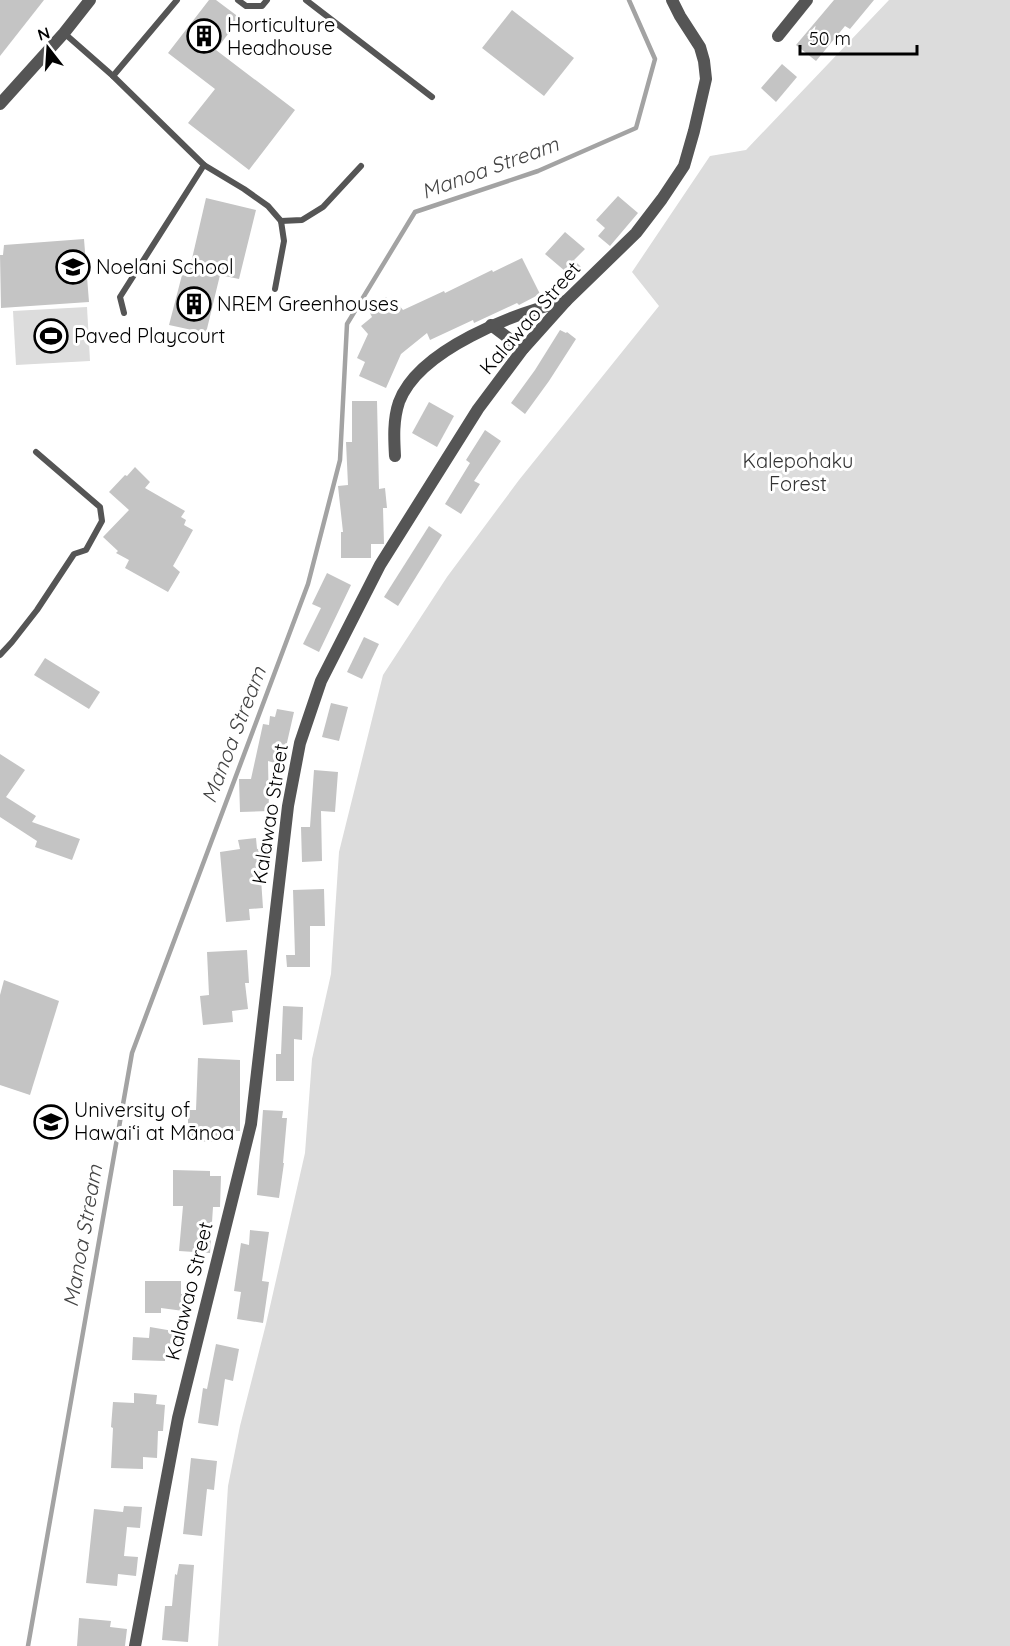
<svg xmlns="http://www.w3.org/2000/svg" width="1010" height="1646" viewBox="0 0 1010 1646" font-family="Quicksand,sans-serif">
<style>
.green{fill:#dcdcdc}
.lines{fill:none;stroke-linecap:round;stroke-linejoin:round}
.stream{stroke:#a3a3a3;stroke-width:4.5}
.building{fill:#c4c4c4}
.service{stroke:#555;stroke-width:6}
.minor{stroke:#555;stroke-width:12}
.tertiary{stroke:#555;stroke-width:12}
.labels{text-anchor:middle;stroke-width:6;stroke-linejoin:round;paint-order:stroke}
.poi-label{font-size:20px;fill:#000;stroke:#fff;text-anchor:start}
.street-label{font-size:20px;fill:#000;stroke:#fff}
.park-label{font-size:20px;fill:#333;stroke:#fff}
.water-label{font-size:21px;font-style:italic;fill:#444;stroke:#fff}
</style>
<rect width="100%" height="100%" fill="#fff"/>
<g class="green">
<path d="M 889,0 L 1010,0 L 1010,1646 L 218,1646 L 228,1486 L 240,1426 L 266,1324 L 305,1153 L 312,1059 L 331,974 L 339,852 L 383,675 L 447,577 L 519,480 L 659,306 L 632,272 L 710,156 L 746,150 Z"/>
<path d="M 87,307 L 90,361 L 16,365 L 13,311 Z"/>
</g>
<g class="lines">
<path class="stream" d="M 28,1646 L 132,1053 L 308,584 L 340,460 L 347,324 L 415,212 L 538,171 L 636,128 L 655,59 L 629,0"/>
</g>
<g class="building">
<path d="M 0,0 L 44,0 L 0,56 Z"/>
<path d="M 209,0 L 216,0 L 240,18 L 216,50 L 295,110 L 249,170 L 188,123 L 215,89 L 168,53 Z"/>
<path d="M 834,0 L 874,0 L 850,29 L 845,26 L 816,61 L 796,45 Z"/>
<path d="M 512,10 L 574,58 L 544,96 L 482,48 Z"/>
<path d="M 782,64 L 797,77 L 776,102 L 761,88 Z"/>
<path d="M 618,196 L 638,213 L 610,246 L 598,236 L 605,228 L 596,220 Z"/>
<path d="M 206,198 L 256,210 L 239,279 L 220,275 L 206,333 L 169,325 L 182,275 L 188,276 Z"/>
<path d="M 565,232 L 585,249 L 574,260 L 581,267 L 572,277 L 545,254 Z"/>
<path d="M 84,239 L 89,302 L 1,308 L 0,255 L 3,255 L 4,245 Z"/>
<path d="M 522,258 L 540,294 L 519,305 L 517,303 L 474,323 L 473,320 L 430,340 L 427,333 L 401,354 L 386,388 L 359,376 L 365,362 L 357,358 L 368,334 L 361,326 L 372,317 L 369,311 L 386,297 L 390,302 L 394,299 L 403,310 L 444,291 L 445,293 L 492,270 L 493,272 Z"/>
<path d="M 560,330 L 566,333 L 567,332 L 576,339 L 549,381 L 525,414 L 511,403 L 535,370 Z"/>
<path d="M 352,401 L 377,401 L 379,489 L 385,488 L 387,508 L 383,508 L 384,544 L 371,544 L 371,558 L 341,558 L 341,532 L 343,532 L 338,486 L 348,485 L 346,442 L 352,442 Z"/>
<path d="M 429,402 L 454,416 L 437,447 L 412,433 Z"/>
<path d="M 485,430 L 501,441 L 474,481 L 480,484 L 461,514 L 445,504 L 470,463 L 466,460 Z"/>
<path d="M 135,467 L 150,482 L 145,488 L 185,511 L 181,517 L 186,520 L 184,525 L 193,530 L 173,566 L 180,572 L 168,592 L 125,568 L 129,560 L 116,553 L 118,551 L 103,537 L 129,510 L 109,492 L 125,475 L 127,476 Z"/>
<path d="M 429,526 L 442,535 L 398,606 L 384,597 Z"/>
<path d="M 327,573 L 351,585 L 319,652 L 303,644 L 321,608 L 312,604 Z"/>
<path d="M 364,637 L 379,644 L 362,679 L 347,672 Z"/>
<path d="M 45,658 L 100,692 L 89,709 L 34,675 Z"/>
<path d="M 331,703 L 348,707 L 339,741 L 322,737 Z"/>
<path d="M 277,709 L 294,712 L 283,760 L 276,759 L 275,763 L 268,761 L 269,811 L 240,812 L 239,779 L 251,779 L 263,724 L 269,725 L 270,716 L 275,717 Z"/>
<path d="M 0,754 L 25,770 L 6,797 L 36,816 L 32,822 L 80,839 L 72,860 L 35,847 L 37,841 L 0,817 Z"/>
<path d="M 314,770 L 338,772 L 335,812 L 321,811 L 322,861 L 302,862 L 301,827 L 310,827 Z"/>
<path d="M 256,838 L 257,849 L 267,847 L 269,863 L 260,864 L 263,908 L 249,909 L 250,920 L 226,922 L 220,852 L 240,849 L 238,840 Z"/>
<path d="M 324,889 L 325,926 L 310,926 L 310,967 L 287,967 L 286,955 L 295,955 L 293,890 Z"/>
<path d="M 247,950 L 249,983 L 245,983 L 248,1009 L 232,1011 L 233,1022 L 203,1025 L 200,996 L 209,995 L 207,952 Z"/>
<path d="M 4,980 L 59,1001 L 30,1095 L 0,1085 L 0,995 Z"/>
<path d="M 283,1006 L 303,1007 L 302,1040 L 294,1039 L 294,1081 L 276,1081 L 276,1054 L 281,1054 Z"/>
<path d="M 198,1058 L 240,1060 L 240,1131 L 221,1131 L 222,1141 L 188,1142 L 188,1110 L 196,1110 Z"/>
<path d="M 263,1110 L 283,1111 L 282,1118 L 287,1118 L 283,1163 L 284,1163 L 279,1198 L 257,1195 Z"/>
<path d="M 173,1170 L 210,1171 L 210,1176 L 221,1176 L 220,1207 L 213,1207 L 210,1253 L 179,1251 L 183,1206 L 173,1206 Z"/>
<path d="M 250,1230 L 269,1232 L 262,1281 L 269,1282 L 263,1323 L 237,1319 L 241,1292 L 234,1291 L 241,1243 L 249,1245 Z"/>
<path d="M 145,1281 L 181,1281 L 181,1294 L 191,1294 L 191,1312 L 161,1308 L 161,1313 L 145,1313 Z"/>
<path d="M 150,1327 L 179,1332 L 178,1346 L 165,1346 L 165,1361 L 132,1360 L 133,1337 L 149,1338 Z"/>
<path d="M 216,1344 L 239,1349 L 233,1381 L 225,1379 L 218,1426 L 198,1423 L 203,1388 L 207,1389 Z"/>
<path d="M 134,1393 L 157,1395 L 156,1404 L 165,1405 L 163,1431 L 158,1431 L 157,1458 L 143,1457 L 143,1469 L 111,1468 L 113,1428 L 111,1427 L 113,1402 L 134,1403 Z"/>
<path d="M 191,1458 L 217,1461 L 214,1490 L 207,1489 L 202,1536 L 183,1534 Z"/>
<path d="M 124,1506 L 142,1507 L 140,1528 L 127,1527 L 124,1556 L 138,1557 L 136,1576 L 118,1574 L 117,1586 L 86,1583 L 94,1509 L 123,1512 Z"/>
<path d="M 179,1564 L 194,1565 L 188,1642 L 162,1640 L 165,1606 L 172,1606 L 175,1574 L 177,1575 Z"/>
<path d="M 79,1618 L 111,1621 L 110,1627 L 127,1629 L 125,1646 L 77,1646 Z"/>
</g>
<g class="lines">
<g class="service">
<path d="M 238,0 L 246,6 L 262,6 L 267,0"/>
<path d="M 306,0 L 432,97"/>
<path d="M 64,33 L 113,76 L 204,165 L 120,297 L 124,313"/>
<path d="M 113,76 L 177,0"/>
<path d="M 204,165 L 244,189 L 268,206 L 281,221 L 284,241 L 275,289"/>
<path d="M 281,221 L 302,220 L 323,207 L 361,166"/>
<path d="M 0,655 L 12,642 L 37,610 L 74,554 L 86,550 L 102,521 L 100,507 L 36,452"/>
</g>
<g class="minor">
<path d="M 778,36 L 807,0"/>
<path d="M 491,325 L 523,349"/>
<path d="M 395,456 C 394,438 393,420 399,402 C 419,349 515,313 566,301"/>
<path d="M 135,1646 L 178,1418 L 251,1124 L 288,806 L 300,743 L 321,681 L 380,565 L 478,409 L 523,349 L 566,301 L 636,233 L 662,199 L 684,166 L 694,131 L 706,79 L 704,61 L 700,47 L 680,16 L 672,0"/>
</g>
<path class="tertiary" d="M 0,104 L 64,33 L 90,0"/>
</g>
<defs>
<symbol id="building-ring" viewBox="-11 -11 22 22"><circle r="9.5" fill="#fff" stroke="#000" stroke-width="1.5"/><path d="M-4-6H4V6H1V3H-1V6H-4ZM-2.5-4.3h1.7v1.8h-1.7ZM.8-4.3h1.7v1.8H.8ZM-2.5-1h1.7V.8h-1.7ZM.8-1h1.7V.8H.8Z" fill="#000"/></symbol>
<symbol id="school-ring" viewBox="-11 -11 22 22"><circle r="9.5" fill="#fff" stroke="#000" stroke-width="1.5"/><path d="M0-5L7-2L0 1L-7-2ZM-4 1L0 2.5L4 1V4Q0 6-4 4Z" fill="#000"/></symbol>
<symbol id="stadium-ring" viewBox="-11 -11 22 22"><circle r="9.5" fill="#fff" stroke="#000" stroke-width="1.5"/><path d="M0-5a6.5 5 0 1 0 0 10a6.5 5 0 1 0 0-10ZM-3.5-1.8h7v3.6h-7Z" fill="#000"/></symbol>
<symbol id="university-ring" viewBox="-11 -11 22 22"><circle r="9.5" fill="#fff" stroke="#000" stroke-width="1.5"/><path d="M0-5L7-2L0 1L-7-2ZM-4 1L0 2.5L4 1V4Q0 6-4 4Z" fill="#000"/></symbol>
</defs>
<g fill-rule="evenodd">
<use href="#building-ring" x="185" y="17" width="38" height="38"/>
<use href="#school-ring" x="54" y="248" width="38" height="38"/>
<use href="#building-ring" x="175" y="285" width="38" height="38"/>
<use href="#stadium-ring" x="32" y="317" width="38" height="38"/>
<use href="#university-ring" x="32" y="1103" width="38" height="38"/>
</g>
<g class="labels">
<g class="poi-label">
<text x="227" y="32">Horticulture<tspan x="227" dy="23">Headhouse</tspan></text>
<text x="96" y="274">Noelani School</text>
<text x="217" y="311">NREM Greenhouses</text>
<text x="74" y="343">Paved Playcourt</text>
<text x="74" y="1117">University of<tspan x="74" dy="23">Hawaiʻi at Mānoa</tspan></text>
</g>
<g class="street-label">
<text transform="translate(530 318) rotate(-49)" y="7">Kalawao Street</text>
<text transform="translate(270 814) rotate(-81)" y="7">Kalawao Street</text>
<text transform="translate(189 1291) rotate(-76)" y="7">Kalawao Street</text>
</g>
<g class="park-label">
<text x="798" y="468">Kalepohaku<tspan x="798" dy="23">Forest</tspan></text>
</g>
<g class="water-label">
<text transform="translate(490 168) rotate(-20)" y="7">Manoa Stream</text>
<text transform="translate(234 735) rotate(-69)" y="7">Manoa Stream</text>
<text transform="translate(83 1236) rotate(-80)" y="7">Manoa Stream</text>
</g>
</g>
<g transform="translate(48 48) rotate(343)" stroke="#ffffff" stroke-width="4.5" paint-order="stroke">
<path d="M0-4.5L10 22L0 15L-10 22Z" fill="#000000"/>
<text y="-9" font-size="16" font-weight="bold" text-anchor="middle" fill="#000000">N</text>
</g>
<path d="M800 45v9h117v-9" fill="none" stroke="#000000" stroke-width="3"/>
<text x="809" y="45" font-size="18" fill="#000000" stroke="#ffffff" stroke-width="4.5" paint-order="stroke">50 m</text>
</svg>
